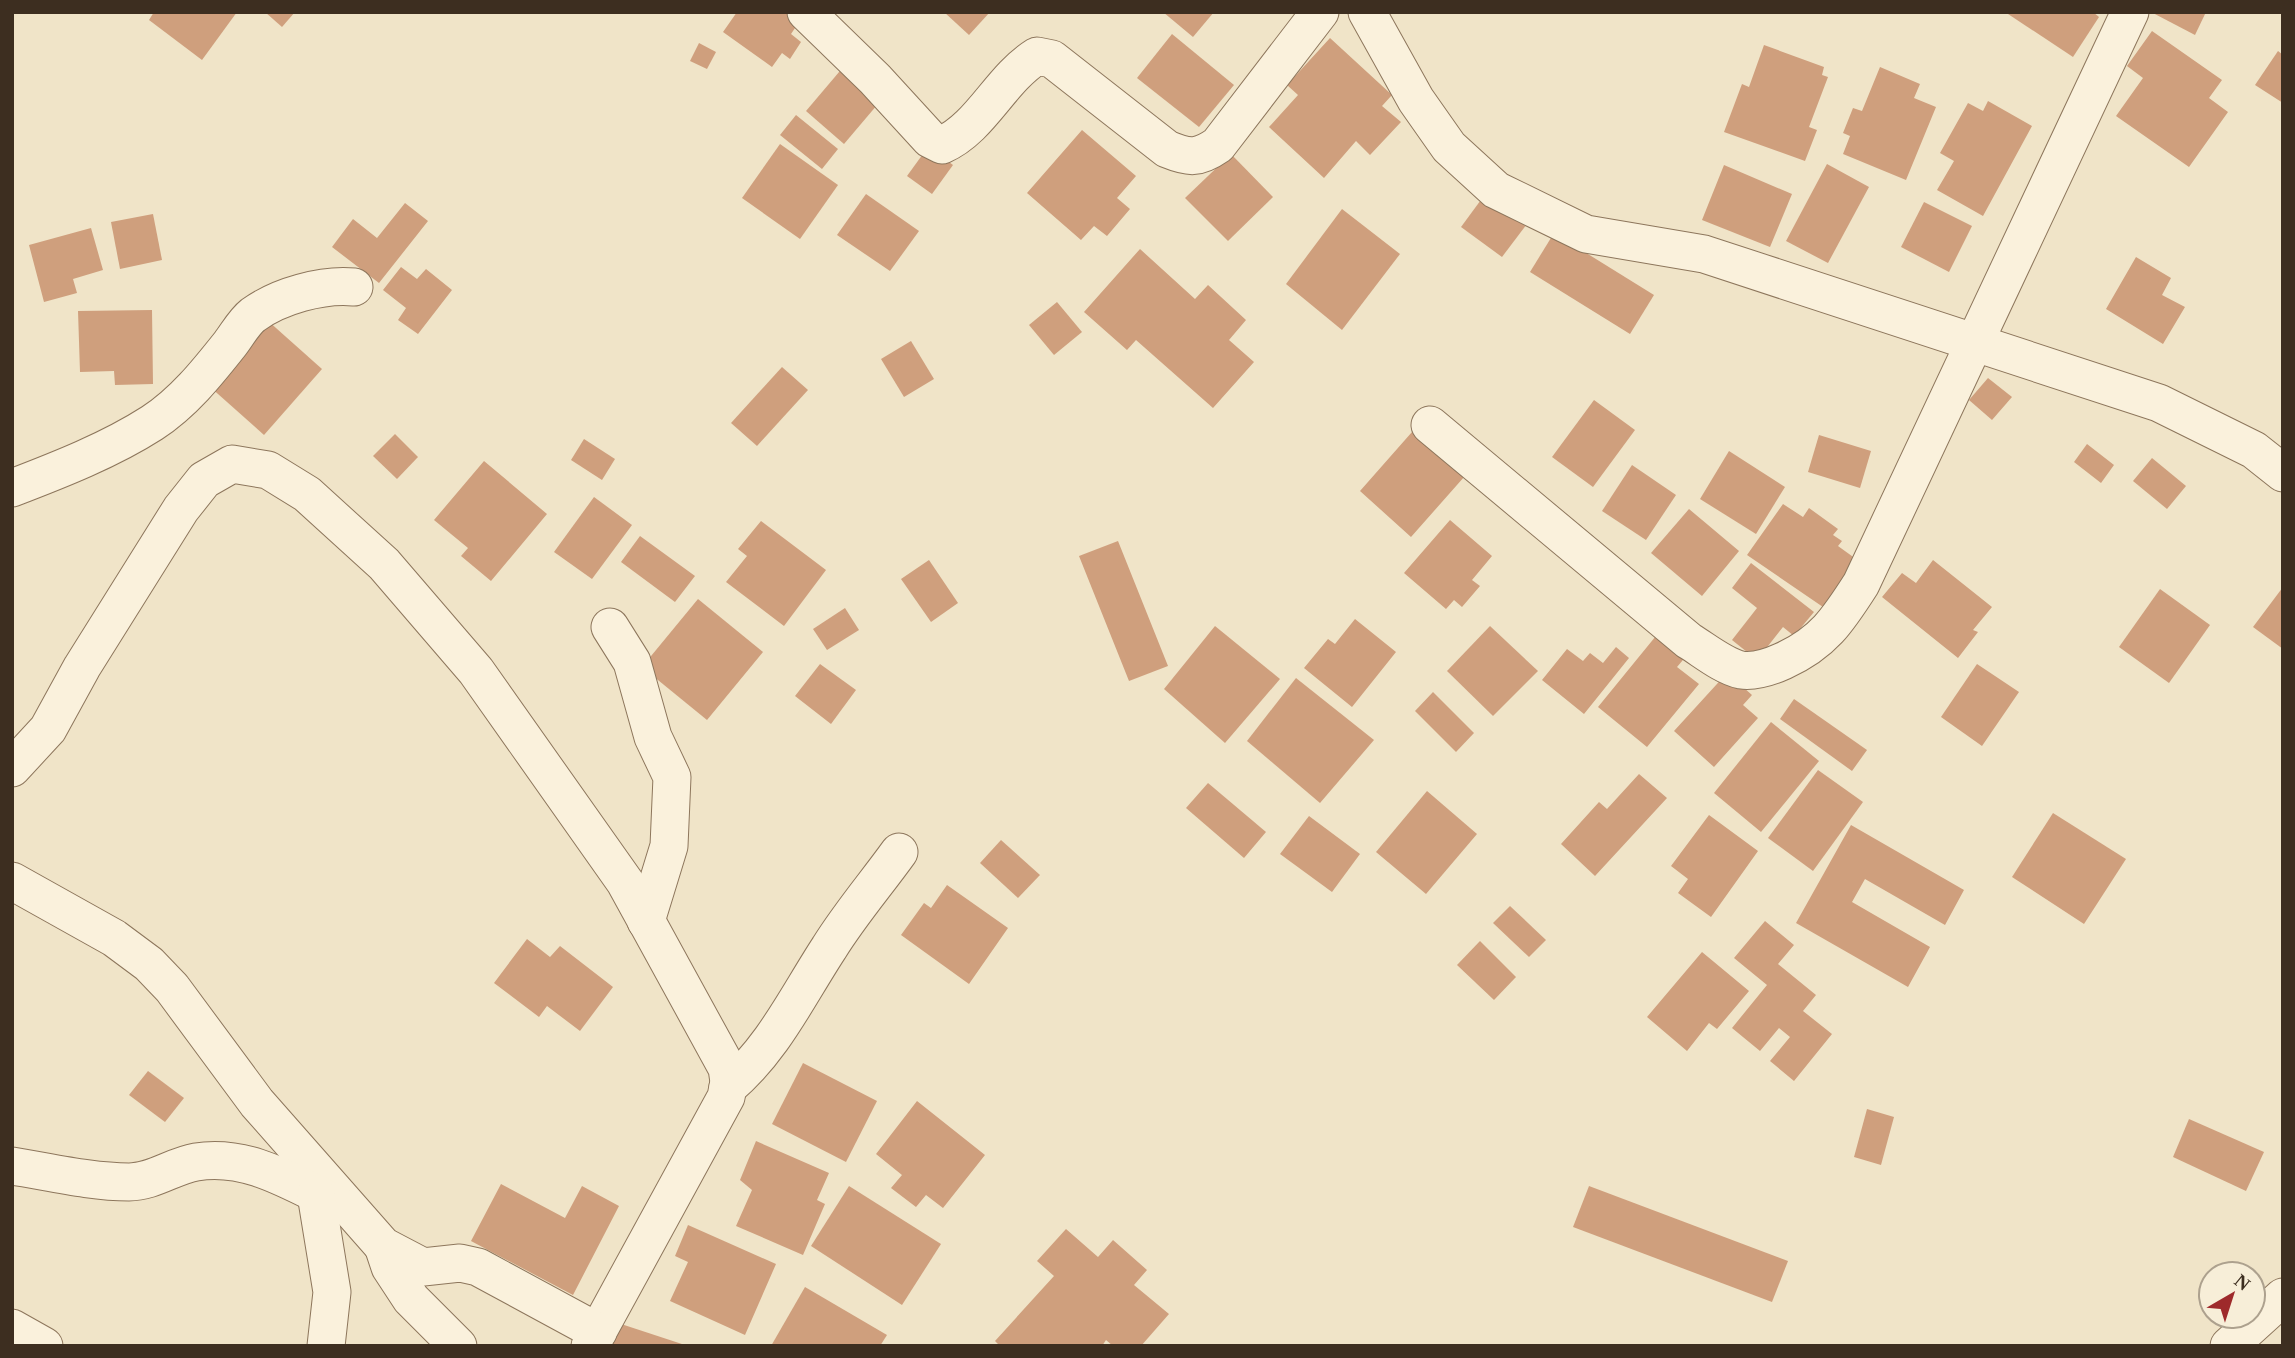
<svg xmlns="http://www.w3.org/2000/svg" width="2295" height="1358" viewBox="0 0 2295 1358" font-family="Georgia,serif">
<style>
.building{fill:#cf9f7d}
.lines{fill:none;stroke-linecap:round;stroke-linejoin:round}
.minor-casing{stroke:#8d765c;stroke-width:39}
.minor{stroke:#faf1dc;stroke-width:37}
</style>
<rect width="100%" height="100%" fill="#f0e4c8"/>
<g class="building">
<path d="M 154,12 L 237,12 L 202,60 L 149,20 Z"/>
<path d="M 265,12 L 295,12 L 282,27 Z"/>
<path d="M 737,12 L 785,12 L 799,22 L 791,34 L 801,42 L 790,59 L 782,53 L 772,67 L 723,32 Z"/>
<path d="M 944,12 L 990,12 L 969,35 Z"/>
<path d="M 1163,12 L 1214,12 L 1193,37 Z"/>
<path d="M 2005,12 L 2093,12 L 2099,17 L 2073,57 Z"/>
<path d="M 2151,12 L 2206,12 L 2195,35 Z"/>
<path d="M 2152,31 L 2222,80 L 2209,98 L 2228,112 L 2189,167 L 2116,116 L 2143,78 L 2127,66 Z"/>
<path d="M 1172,34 L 1234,85 L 1199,127 L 1137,78 Z"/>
<path d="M 1330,38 L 1392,95 L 1382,106 L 1401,122 L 1370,155 L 1356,141 L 1324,178 L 1269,127 L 1298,95 L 1287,85 Z"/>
<path d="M 699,43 L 716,52 L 707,69 L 690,61 Z"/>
<path d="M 1764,45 L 1824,67 L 1822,75 L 1828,77 L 1809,127 L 1817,130 L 1805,161 L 1724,132 L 1742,84 L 1749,87 Z"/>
<path d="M 2278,51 L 2283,55 L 2283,103 L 2255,85 Z"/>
<path d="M 845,65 L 883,98 L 844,144 L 806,111 Z"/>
<path d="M 1880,67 L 1920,84 L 1914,98 L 1936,107 L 1906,180 L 1843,154 L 1850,136 L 1843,133 L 1853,108 L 1862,111 Z"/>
<path d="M 1988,101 L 2032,126 L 1983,216 L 1937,190 L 1954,161 L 1940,153 L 1968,103 L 1983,111 Z"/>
<path d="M 796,115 L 838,149 L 822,169 L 780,135 Z"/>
<path d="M 1082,130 L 1136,176 L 1117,198 L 1130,209 L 1107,236 L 1094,226 L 1081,240 L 1027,193 Z"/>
<path d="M 780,144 L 838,185 L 800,239 L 742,198 Z"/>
<path d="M 928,147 L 953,165 L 932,194 L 907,176 Z"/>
<path d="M 1231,154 L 1273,197 L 1228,241 L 1185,198 Z"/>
<path d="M 1827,164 L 1869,187 L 1828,263 L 1786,241 Z"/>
<path d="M 1724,165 L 1792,194 L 1770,247 L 1702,220 Z"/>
<path d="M 1486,193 L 1527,224 L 1502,257 L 1461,227 Z"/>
<path d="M 866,194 L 919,231 L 890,271 L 837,235 Z"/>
<path d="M 1924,202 L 1972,226 L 1949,272 L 1901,247 Z"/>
<path d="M 405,203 L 428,221 L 379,283 L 332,247 L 353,219 L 377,238 Z"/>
<path d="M 1342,209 L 1400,254 L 1342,330 L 1286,284 Z"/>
<path d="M 153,214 L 162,260 L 120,269 L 111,222 Z"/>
<path d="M 91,228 L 103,270 L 73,279 L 77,293 L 44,302 L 29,245 Z"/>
<path d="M 1554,233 L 1654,295 L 1630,334 L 1530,272 Z"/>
<path d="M 1140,249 L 1195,299 L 1208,285 L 1246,320 L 1229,340 L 1254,362 L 1213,408 L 1136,340 L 1127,350 L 1084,312 Z"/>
<path d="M 2136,257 L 2171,278 L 2162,295 L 2185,307 L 2163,344 L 2106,309 Z"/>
<path d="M 401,267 L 417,279 L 426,269 L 452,290 L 418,334 L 398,320 L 406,308 L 383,290 Z"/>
<path d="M 1057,302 L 1082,332 L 1054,355 L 1029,325 Z"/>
<path d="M 152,310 L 153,384 L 115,385 L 114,371 L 80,372 L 78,311 Z"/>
<path d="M 267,320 L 322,369 L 264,435 L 209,386 Z"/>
<path d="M 911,341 L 934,379 L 904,397 L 881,359 Z"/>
<path d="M 782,367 L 808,390 L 757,446 L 731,423 Z"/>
<path d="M 1988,378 L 2012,397 L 1992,420 L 1969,400 Z"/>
<path d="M 1594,400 L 1635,430 L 1593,487 L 1552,457 Z"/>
<path d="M 1412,432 L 1423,442 L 1472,468 L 1411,537 L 1360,491 Z"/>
<path d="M 395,434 L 418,457 L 397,479 L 373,456 Z"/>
<path d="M 1819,435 L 1871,451 L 1860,488 L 1808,472 Z"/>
<path d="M 584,439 L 615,459 L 602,480 L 571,460 Z"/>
<path d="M 2087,444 L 2114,465 L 2101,483 L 2074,462 Z"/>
<path d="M 1729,451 L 1785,487 L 1756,534 L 1700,499 Z"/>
<path d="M 2152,458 L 2186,486 L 2167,509 L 2133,481 Z"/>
<path d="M 484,461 L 547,514 L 491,581 L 461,556 L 468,548 L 434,520 Z"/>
<path d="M 1632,465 L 1676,495 L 1646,540 L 1602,511 Z"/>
<path d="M 594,497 L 632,525 L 592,579 L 554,552 Z"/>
<path d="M 1783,504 L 1803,517 L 1809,508 L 1838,529 L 1833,535 L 1842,541 L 1838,546 L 1856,559 L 1823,607 L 1747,555 Z"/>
<path d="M 1689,509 L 1739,551 L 1702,596 L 1651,553 Z"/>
<path d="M 1450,520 L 1492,556 L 1472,580 L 1480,586 L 1462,607 L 1454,600 L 1446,609 L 1404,573 Z"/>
<path d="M 761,521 L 826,570 L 784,626 L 726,582 L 747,556 L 738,549 Z"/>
<path d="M 640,536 L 695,576 L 675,602 L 621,562 Z"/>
<path d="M 1118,541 L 1168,666 L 1129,681 L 1079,556 Z"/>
<path d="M 929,560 L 958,603 L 931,622 L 901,579 Z"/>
<path d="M 1933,560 L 1992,607 L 1973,630 L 1978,632 L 1958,658 L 1882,597 L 1902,573 L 1916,583 Z"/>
<path d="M 1751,563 L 1814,612 L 1794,636 L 1783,627 L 1757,660 L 1732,640 L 1757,608 L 1732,588 Z"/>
<path d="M 2283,587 L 2283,649 L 2253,627 Z"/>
<path d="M 2160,589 L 2210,625 L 2169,683 L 2119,647 Z"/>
<path d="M 698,599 L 763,652 L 707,720 L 642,667 Z"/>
<path d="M 845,608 L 859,630 L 827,650 L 813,629 Z"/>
<path d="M 1355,619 L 1396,652 L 1352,707 L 1304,668 L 1328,639 L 1335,644 Z"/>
<path d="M 1215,626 L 1280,679 L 1225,743 L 1164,689 Z"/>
<path d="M 1490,626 L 1538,671 L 1493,716 L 1447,671 Z"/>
<path d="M 1660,631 L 1688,654 L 1677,667 L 1699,684 L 1647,747 L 1598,707 Z"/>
<path d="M 1616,647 L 1629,658 L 1584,714 L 1542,680 L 1567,649 L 1583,661 L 1590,653 L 1603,663 Z"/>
<path d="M 820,664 L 856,690 L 831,724 L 795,696 Z"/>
<path d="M 1977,664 L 2019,692 L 1982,746 L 1941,717 Z"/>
<path d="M 1727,673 L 1752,695 L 1743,705 L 1758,718 L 1714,767 L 1674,731 Z"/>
<path d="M 1296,678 L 1374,740 L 1320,803 L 1247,741 Z"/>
<path d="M 1433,692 L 1474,733 L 1456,752 L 1415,711 Z"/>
<path d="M 1794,699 L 1867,750 L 1852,771 L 1780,719 Z"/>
<path d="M 1771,722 L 1819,761 L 1761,832 L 1714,793 Z"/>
<path d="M 1818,770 L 1863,802 L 1813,871 L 1768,838 Z"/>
<path d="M 1639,774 L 1667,798 L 1595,876 L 1561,844 L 1599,802 L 1607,809 Z"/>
<path d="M 1208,783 L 1266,832 L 1244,858 L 1186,808 Z"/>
<path d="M 1427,791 L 1477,834 L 1426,894 L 1376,852 Z"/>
<path d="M 2053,813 L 2126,859 L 2084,924 L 2012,877 Z"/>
<path d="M 1709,815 L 1758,851 L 1711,917 L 1678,893 L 1688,879 L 1671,866 Z"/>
<path d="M 1309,816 L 1360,854 L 1332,892 L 1280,854 Z"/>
<path d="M 1851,825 L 1964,890 L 1945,925 L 1865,879 L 1852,902 L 1930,947 L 1908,987 L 1796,923 Z"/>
<path d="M 1001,840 L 1040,875 L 1018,898 L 980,863 Z"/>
<path d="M 947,885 L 1008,928 L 969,984 L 901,935 L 924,903 L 931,908 Z"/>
<path d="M 1510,906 L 1546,940 L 1529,957 L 1493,923 Z"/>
<path d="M 1765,921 L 1794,945 L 1778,964 L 1816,995 L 1803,1011 L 1832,1034 L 1794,1081 L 1770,1061 L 1790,1037 L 1779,1028 L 1760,1051 L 1732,1028 L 1767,985 L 1734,958 Z"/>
<path d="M 527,939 L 550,957 L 560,946 L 613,987 L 580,1031 L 547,1006 L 539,1017 L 494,983 Z"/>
<path d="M 1480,941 L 1516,977 L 1494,1000 L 1457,965 Z"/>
<path d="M 1702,952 L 1749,991 L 1717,1029 L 1709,1023 L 1687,1051 L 1647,1017 Z"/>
<path d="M 803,1063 L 877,1101 L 846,1162 L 772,1124 Z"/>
<path d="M 148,1071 L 184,1098 L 165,1122 L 129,1095 Z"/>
<path d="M 917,1101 L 985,1155 L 943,1208 L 926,1195 L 916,1207 L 891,1188 L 902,1175 L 876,1154 Z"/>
<path d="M 1867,1109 L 1894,1117 L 1881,1165 L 1854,1157 Z"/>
<path d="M 2189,1119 L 2264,1152 L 2246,1191 L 2173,1157 Z"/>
<path d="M 756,1141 L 829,1173 L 817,1200 L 825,1204 L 803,1255 L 736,1226 L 752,1190 L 740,1180 Z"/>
<path d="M 501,1184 L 565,1218 L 582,1186 L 619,1206 L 573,1295 L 471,1241 Z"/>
<path d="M 849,1186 L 941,1244 L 902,1305 L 811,1246 Z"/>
<path d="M 1589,1186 L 1788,1261 L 1772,1302 L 1573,1227 Z"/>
<path d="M 688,1225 L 776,1264 L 745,1335 L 670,1301 L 688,1262 L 675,1256 Z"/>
<path d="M 1066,1229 L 1098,1257 L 1113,1240 L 1147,1270 L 1134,1285 L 1169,1314 L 1141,1346 L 1113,1346 L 1106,1340 L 1102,1346 L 1000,1346 L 995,1341 L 1054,1276 L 1037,1261 Z"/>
<path d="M 805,1287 L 887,1335 L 880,1346 L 771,1346 Z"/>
<path d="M 615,1322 L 685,1345 L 685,1346 L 607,1346 Z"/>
</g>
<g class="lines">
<defs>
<g id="minor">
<path d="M 806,12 L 875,79 L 930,139 L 942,145 C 981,128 1000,79 1037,56 L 1052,59 L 1167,149 C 1189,158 1198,159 1218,145 L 1320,12"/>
<path d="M 1367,12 L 1416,100 L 1449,147 L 1496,190 L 1586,234 L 1704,254 L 2159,403 L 2254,450 L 2283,473"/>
<path d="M 1430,425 L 1689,641 C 1704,650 1723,666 1741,670 C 1756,672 1770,667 1783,661 C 1823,643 1838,620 1861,584 L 2130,12"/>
<path d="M 12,488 C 59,470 110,450 152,423 C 183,403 207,373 230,344 C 237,335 244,322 253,315 C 279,296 322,284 354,287"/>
<path d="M 610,627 L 632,662 L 653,737 L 672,777 L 669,846 L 646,921"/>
<path d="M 12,768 L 48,729 L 82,667 L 181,509 L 204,480 L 232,464 L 268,470 L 307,494 L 384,564 L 476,671 L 625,882 L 727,1068 L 729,1082 L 726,1097 L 590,1346"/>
<path d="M 12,881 L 114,938 L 149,964 L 172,988 L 257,1103 L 383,1246 L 423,1267 L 460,1263 L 478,1267 L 598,1332"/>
<path d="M 728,1087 C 773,1049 797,997 829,948 C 850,914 876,884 899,852"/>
<path d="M 12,1166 C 50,1172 91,1182 129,1182 C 153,1182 173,1166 196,1162 C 247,1153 293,1183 337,1204"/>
<path d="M 316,1194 L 332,1292 L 326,1346"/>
<path d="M 383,1246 L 390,1267 L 411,1299 L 458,1346"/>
<path d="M 12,1328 L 44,1346"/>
<path d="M 2229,1346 L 2283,1297"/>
</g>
</defs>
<use href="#minor" class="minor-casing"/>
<use href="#minor" class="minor"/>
</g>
<rect width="2295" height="1358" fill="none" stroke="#3d2e20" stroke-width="28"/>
<g transform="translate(2232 1295) rotate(39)"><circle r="33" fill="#f7eed8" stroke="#ada18e" stroke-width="2"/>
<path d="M0-5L12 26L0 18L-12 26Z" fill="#9e2a2b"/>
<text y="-10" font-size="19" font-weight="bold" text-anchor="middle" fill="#3d2e20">N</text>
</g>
</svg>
